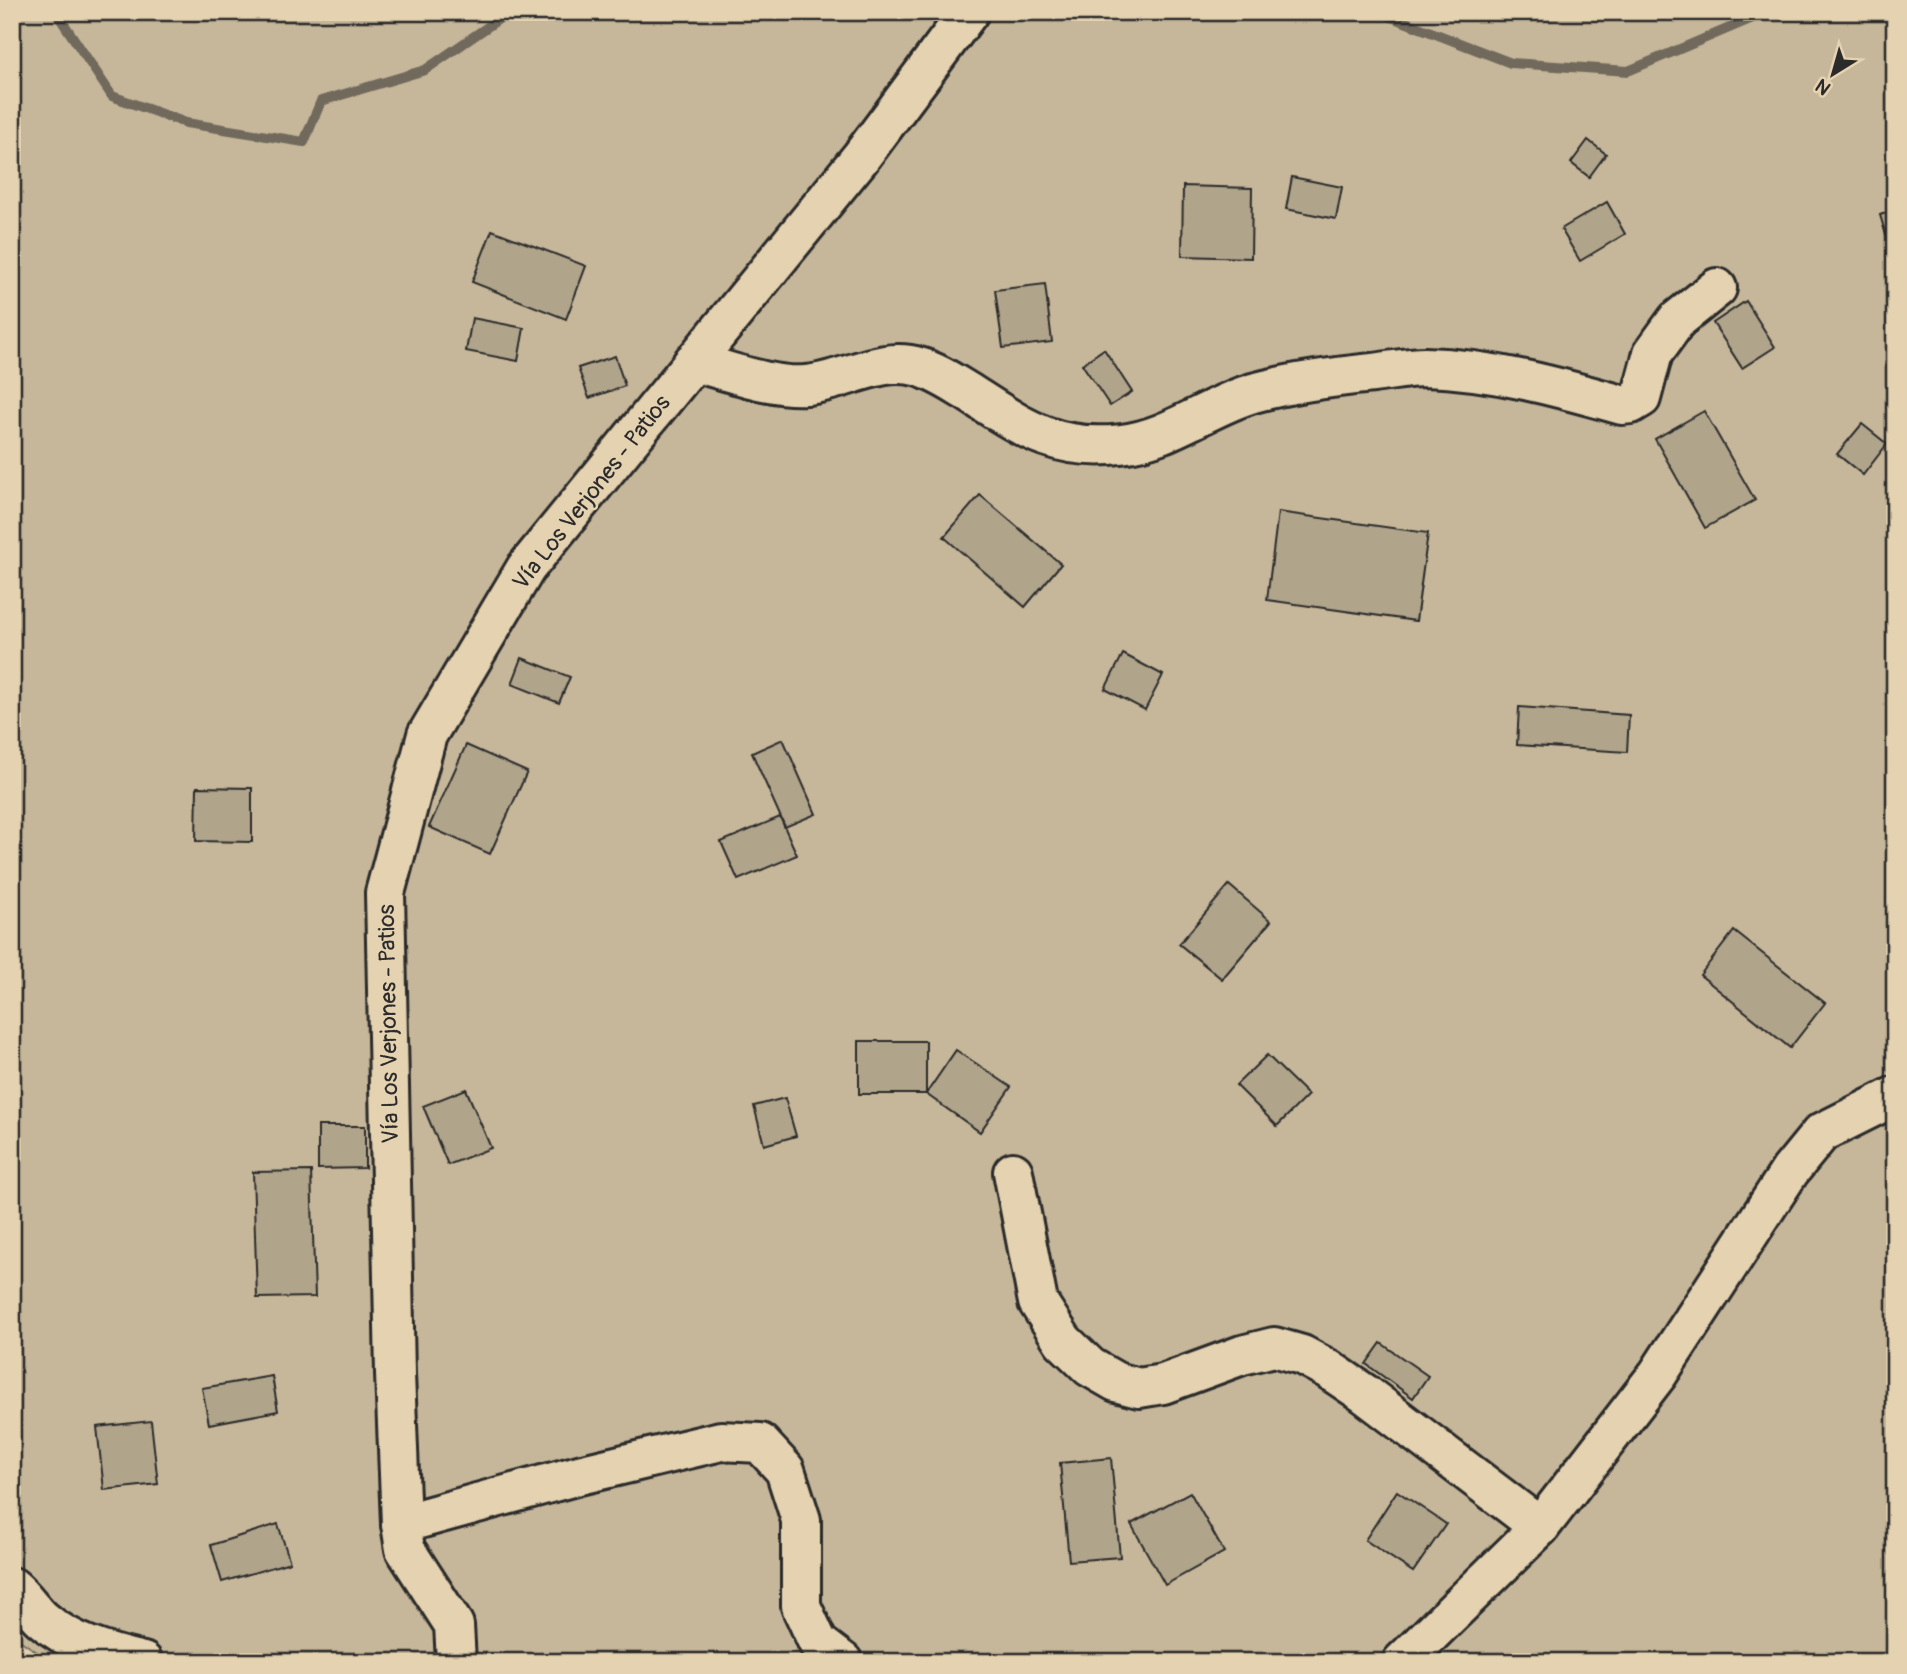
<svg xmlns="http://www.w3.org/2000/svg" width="1907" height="1674" viewBox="0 0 1907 1674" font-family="Pangolin,sans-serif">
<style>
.green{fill:#c6b79a;stroke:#787162;stroke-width:2}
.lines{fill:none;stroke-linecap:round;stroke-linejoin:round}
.stream{stroke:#6f695c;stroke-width:10}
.building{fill:#b0a48b;stroke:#2b2b2b;stroke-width:2}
.minor-casing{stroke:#2b2b2b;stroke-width:44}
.minor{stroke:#e4d2b0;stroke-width:38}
.labels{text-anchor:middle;stroke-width:5;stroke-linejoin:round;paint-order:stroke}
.street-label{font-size:23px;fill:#2b2b2b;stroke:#e4d2b0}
</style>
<rect width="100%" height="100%" fill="#e4d2b0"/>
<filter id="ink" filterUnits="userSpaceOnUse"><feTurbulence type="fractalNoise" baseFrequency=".0143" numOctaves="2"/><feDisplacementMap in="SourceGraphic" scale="14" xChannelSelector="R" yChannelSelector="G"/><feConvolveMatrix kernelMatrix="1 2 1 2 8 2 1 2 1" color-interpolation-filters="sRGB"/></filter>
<g filter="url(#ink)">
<path class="green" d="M 12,12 L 1895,12 L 1895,1662 L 52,1662 L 12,1635 Z"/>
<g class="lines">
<g class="stream">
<path d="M 56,12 L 112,96 L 186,123 L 304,142 L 321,101 L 425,70 L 509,12"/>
<path d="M 1379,12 L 1511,63 L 1628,71 L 1767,12"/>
</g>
</g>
<g class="building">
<path d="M 1588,140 L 1606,154 L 1589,177 L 1571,163 Z"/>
<path d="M 1292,177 L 1342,187 L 1336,219 L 1286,209 Z"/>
<path d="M 1183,186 L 1252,188 L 1251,258 L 1182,256 Z"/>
<path d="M 1607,202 L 1625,234 L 1580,261 L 1561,229 Z"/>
<path d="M 1895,210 L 1895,233 L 1886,235 L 1880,215 Z"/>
<path d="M 492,230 L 586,266 L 566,319 L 472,282 Z"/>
<path d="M 1045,284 L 1052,342 L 1003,348 L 995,290 Z"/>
<path d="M 1746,301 L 1775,347 L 1742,368 L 1713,323 Z"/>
<path d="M 472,318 L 524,328 L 518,361 L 466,351 Z"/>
<path d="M 1104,349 L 1132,392 L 1110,406 L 1082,364 Z"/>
<path d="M 615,356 L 625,386 L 589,398 L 578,368 Z"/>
<path d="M 1704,411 L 1755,500 L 1705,528 L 1655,439 Z"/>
<path d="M 1862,424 L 1887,444 L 1863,475 L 1837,454 Z"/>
<path d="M 980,495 L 1061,564 L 1025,607 L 944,537 Z"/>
<path d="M 1278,512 L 1428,533 L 1416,621 L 1267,600 Z"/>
<path d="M 1123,654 L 1163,675 L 1145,710 L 1105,689 Z"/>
<path d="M 522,658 L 570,677 L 559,703 L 512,684 Z"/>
<path d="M 1519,707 L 1629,715 L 1627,752 L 1517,745 Z"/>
<path d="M 783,739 L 816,814 L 785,827 L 752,753 Z"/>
<path d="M 466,745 L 527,772 L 490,854 L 429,827 Z"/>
<path d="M 197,787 L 252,788 L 252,842 L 196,841 Z"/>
<path d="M 780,817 L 797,855 L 738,880 L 721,842 Z"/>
<path d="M 1229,885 L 1271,921 L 1222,979 L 1179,944 Z"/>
<path d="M 1734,931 L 1825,1003 L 1790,1048 L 1700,975 Z"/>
<rect x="859" y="1041" width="67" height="53"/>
<path d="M 956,1050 L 1011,1087 L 980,1132 L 926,1094 Z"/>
<path d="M 1267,1055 L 1308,1095 L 1277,1126 L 1236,1085 Z"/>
<path d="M 466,1089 L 491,1148 L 448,1165 L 423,1106 Z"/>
<path d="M 785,1098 L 796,1136 L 764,1145 L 754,1106 Z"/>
<path d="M 318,1126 L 365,1126 L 365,1168 L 318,1169 Z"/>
<path d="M 311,1171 L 315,1297 L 257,1298 L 253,1172 Z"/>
<path d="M 1381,1343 L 1428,1376 L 1413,1398 L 1366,1364 Z"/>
<path d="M 272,1376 L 278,1411 L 209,1424 L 202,1388 Z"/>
<path d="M 151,1421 L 158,1484 L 104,1490 L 97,1427 Z"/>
<path d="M 1111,1458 L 1120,1557 L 1069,1561 L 1060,1463 Z"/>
<path d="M 1397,1491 L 1446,1524 L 1413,1572 L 1365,1540 Z"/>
<path d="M 1190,1492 L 1224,1552 L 1165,1585 L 1131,1524 Z"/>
<path d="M 278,1524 L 290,1562 L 222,1582 L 211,1545 Z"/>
</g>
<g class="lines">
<defs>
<g id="minor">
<path d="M 693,362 C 727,370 772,388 806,385 C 844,382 881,355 919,367 C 936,372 951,382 966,391 C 1021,426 1053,452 1121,444 C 1169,439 1208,406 1253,393 C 1293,382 1333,377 1373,373 C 1390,371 1408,367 1425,367 C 1493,369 1558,387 1622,405 L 1631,404 L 1641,398 L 1653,353 L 1677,320 L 1717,288"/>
<path d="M 1013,1172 L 1038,1302 L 1063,1341 L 1090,1367 L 1116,1382 L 1139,1388 L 1163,1384 L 1242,1355 L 1274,1347 L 1302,1355 L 1328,1369 L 1365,1394 L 1540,1527"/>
<path d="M 401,1524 L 579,1475 L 721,1441 L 760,1443 L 785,1470 L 801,1520 L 801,1606 L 818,1643 L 843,1662"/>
<path d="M 12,1587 C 24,1596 31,1609 42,1619 C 69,1643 108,1654 143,1662"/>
<path d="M 456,1662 L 454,1625 L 405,1549 L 401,1524 L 395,1374 L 385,893 L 427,735 L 526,568 L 861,157 L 969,12"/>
<path d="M 1402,1662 L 1540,1527 L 1658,1374 L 1790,1171 L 1821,1133 L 1895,1096"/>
</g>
</defs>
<use href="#minor" class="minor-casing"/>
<use href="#minor" class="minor"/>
</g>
</g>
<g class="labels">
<g class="street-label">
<text transform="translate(591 492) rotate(-52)" y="8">Vía Los Verjones - Patios</text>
<text transform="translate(388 1024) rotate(-91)" y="8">Vía Los Verjones - Patios</text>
</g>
</g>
<rect width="1907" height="1674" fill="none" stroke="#e4d2b0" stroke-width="42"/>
<rect x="21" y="21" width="1865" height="1632" fill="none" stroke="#2b2b2b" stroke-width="2.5" filter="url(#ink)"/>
<g transform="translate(1833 74) rotate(217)" stroke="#e4d2b0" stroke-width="5" paint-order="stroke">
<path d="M0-5L12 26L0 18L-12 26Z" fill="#2b2b2b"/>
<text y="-10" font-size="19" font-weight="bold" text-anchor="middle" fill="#2b2b2b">N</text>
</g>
</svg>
